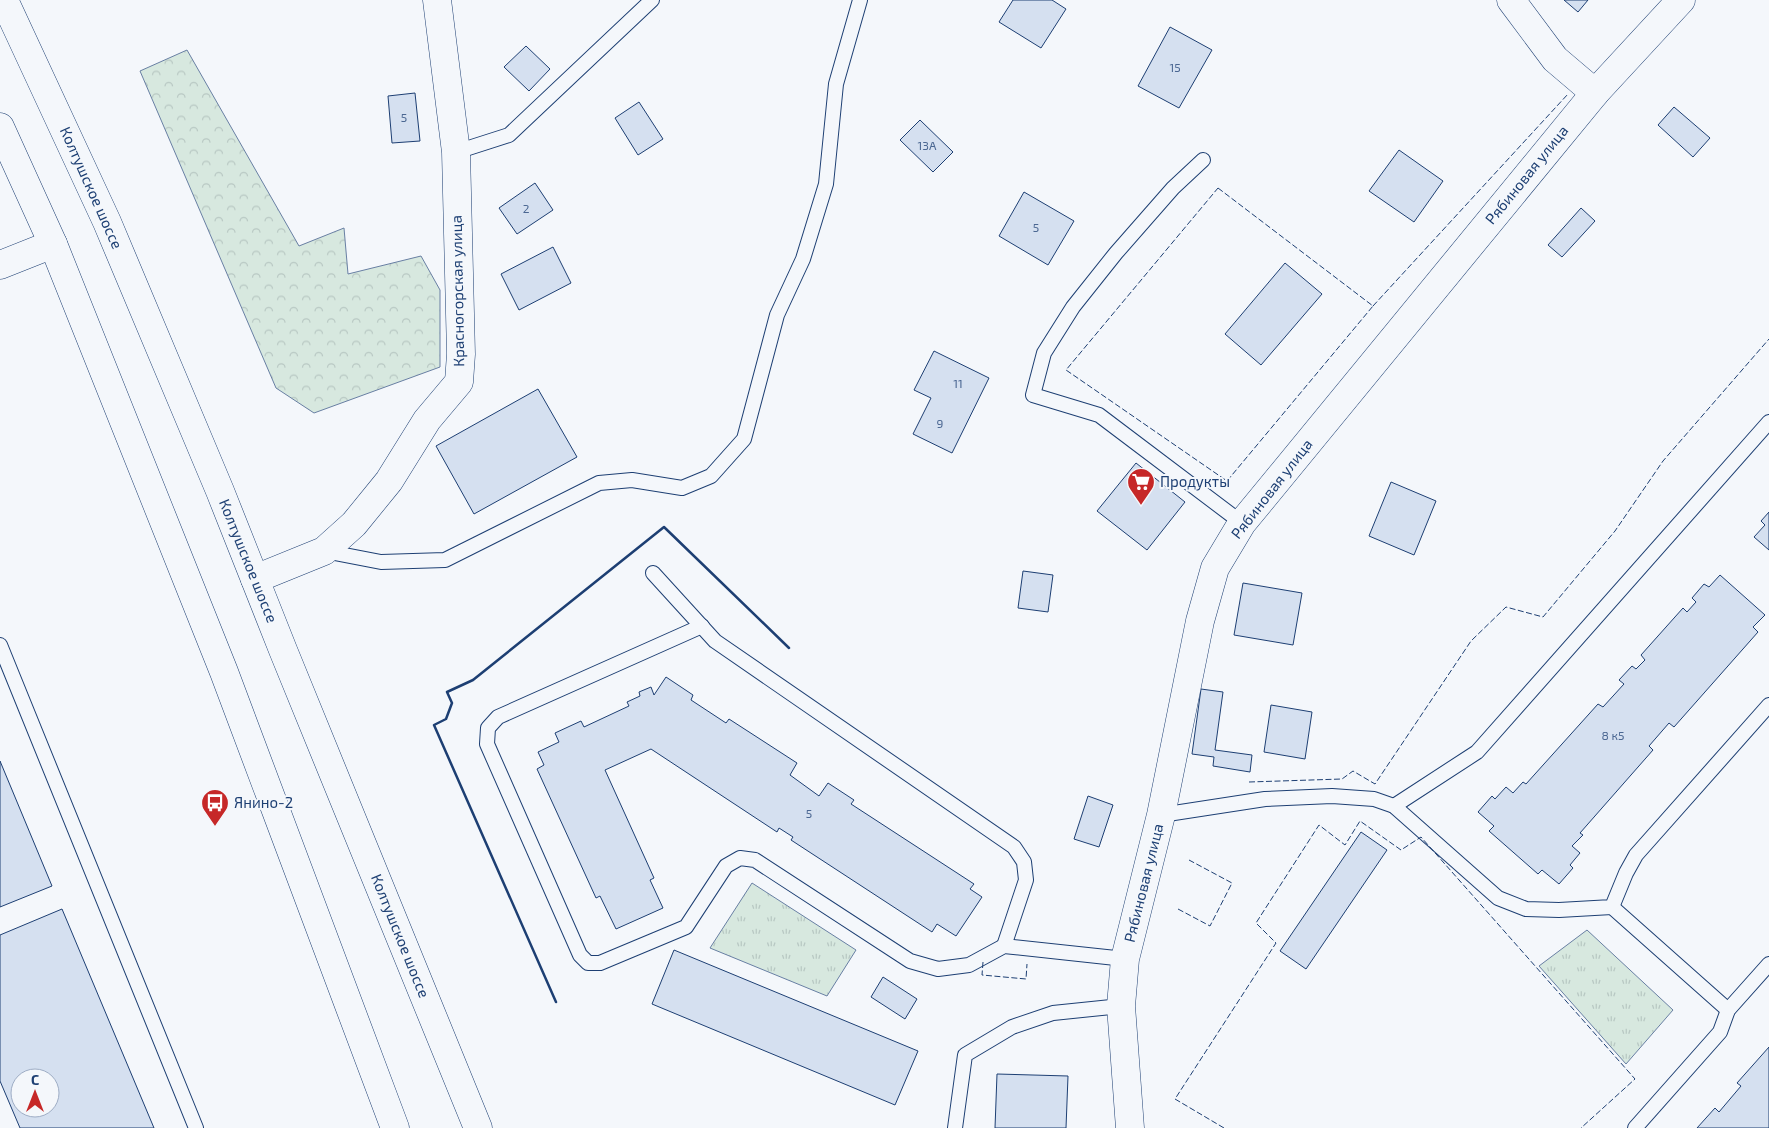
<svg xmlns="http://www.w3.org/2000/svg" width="1769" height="1128" viewBox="0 0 1769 1128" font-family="'Exo 2',sans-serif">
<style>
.forest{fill:url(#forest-crowns);stroke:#687fa3}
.park{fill:url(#park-tufts);stroke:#687fa3}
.building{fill:#d5e0f0;stroke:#1d3f73;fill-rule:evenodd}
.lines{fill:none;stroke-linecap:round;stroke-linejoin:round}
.lane-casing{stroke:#1d3f73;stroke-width:16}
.street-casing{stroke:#1d3f73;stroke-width:29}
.secondary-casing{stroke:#1d3f73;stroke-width:29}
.lane{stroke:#f4f7fb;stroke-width:14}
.street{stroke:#f4f7fb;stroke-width:28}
.secondary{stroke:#f4f7fb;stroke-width:28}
.fence{stroke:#1d3f73;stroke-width:1;stroke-dasharray:6 2.5;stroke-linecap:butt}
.wall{stroke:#1d3f73;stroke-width:2.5}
.labels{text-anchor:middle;stroke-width:4;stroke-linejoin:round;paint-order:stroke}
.number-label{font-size:12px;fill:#4b6792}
.street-label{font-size:15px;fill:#1d3f73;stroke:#f4f7fb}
.poi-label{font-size:15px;fill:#1d3f73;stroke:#f4f7fb;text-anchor:start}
</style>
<defs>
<pattern id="forest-crowns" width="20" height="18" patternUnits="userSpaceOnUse" patternTransform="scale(1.25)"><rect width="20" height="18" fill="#d7e8df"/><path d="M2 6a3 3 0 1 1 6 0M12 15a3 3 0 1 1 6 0" fill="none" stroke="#b8c8c3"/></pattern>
<pattern id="park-tufts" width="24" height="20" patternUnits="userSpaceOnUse" patternTransform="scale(1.25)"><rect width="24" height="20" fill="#d7e8df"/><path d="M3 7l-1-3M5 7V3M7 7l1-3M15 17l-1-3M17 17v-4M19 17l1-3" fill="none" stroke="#b8c8c3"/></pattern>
</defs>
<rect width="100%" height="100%" fill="#f4f7fb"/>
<path class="forest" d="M 187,50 L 299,246 L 344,228 L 348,274 L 421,256 L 440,290 L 440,367 L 314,413 L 276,388 L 140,71 Z"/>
<g class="park">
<path d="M 752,883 L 856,950 L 827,996 L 710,948 Z"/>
<path d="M 1587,930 L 1673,1010 L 1626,1064 L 1539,966 Z"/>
</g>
<g class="building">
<path d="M 1013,0 L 1052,0 L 1066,9 L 1041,48 L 999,22 Z"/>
<path d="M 1564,0 L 1588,0 L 1578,12 Z"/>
<path d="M 1170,27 L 1212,50 L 1179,108 L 1138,86 Z"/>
<path d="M 526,46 L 550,69 L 529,91 L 504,67 Z"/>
<path d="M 415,93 L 420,141 L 392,143 L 388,96 Z"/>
<path d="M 639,102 L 663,139 L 638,155 L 615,118 Z"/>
<path d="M 1674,107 L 1710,138 L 1693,157 L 1658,125 Z"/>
<path d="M 920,120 L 953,152 L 933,172 L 900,140 Z"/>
<path d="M 1399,150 L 1443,181 L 1414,222 L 1369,191 Z"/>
<path d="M 535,183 L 553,210 L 517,234 L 499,208 Z"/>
<path d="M 1024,192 L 1074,221 L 1048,265 L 999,236 Z"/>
<path d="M 1581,208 L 1595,221 L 1562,257 L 1548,245 Z"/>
<path d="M 553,247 L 571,283 L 519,310 L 501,274 Z"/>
<path d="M 1285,263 L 1322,294 L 1261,365 L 1225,334 Z"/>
<path d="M 934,351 L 989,378 L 952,453 L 913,434 L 931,398 L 914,390 Z"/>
<path d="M 538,389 L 577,457 L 474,514 L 436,446 Z"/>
<path d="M 1136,463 L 1185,502 L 1147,550 L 1097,511 Z"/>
<path d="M 1391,482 L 1436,501 L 1414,555 L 1369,536 Z"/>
<path d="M 1769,512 L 1769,550 L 1754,537 L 1765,525 L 1761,521 Z"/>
<path d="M 1023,571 L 1053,575 L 1048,612 L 1018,608 Z"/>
<path d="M 1720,575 L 1765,615 L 1753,627 L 1758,632 L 1674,727 L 1669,723 L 1649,746 L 1653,750 L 1580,833 L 1583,835 L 1572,846 L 1580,853 L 1570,865 L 1573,868 L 1559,884 L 1542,870 L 1538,874 L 1489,831 L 1494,826 L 1478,812 L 1492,796 L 1495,799 L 1506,787 L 1513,793 L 1523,782 L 1526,784 L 1598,704 L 1603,707 L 1624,684 L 1619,680 L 1632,666 L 1636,669 L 1645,660 L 1641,655 L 1683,608 L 1687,612 L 1696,602 L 1692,598 L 1704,584 L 1709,587 Z"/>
<path d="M 1243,583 L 1302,593 L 1293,645 L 1234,635 Z"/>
<path d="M 666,677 L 693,695 L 691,700 L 726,723 L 729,719 L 797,763 L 790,775 L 819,796 L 828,783 L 854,800 L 851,804 L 974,884 L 970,889 L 982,897 L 956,936 L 937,924 L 932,932 L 791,840 L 793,837 L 779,828 L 777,832 L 651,749 L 605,770 L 654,878 L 650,880 L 663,908 L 616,929 L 600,896 L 596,898 L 537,769 L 544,765 L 538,752 L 559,742 L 555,733 L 581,721 L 584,727 L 629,706 L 627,702 L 640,696 L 639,692 L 651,687 L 654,695 Z"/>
<path d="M 1201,689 L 1223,692 L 1215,750 L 1252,755 L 1250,772 L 1213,766 L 1214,757 L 1192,754 Z"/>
<path d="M 1271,705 L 1312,712 L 1305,759 L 1264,752 Z"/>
<path d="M 0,761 L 52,886 L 0,907 Z"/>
<path d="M 1088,796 L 1113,805 L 1099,847 L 1074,839 Z"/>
<path d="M 1361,832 L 1387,850 L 1306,969 L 1280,951 Z"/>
<path d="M 62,909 L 154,1128 L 20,1128 L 0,1081 L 0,935 ZM 20,1078 L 50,1078 L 50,1108 L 20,1108 Z"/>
<path d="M 674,950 L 918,1051 L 895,1105 L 652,1004 Z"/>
<path d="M 883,977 L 917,999 L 905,1019 L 871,997 Z"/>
<path d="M 1769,1047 L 1769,1128 L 1697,1128 L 1715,1108 L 1719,1112 L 1741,1086 L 1737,1083 Z"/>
<path d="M 997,1074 L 1068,1076 L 1066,1128 L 995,1128 Z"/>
</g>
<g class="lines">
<defs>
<g id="lane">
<path d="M 456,152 L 509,135 L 652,0"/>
<path d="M 1203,160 L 1173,188 L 1116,253 L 1073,307 L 1044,353 L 1033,395 L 1099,415 L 1242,523"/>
<path d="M 324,551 L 381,562 L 445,560 L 599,483 L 632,480 L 682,488 L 711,476 L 744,439 L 777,315 L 803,259 L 826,184 L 836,84 L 860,0"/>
<path d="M 653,573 L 715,641 L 1014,847 L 1024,862 L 1026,880 L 1004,946"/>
<path d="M 702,626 L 498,717 L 488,728 L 487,744 L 580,955 L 588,963 L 600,963 L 686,927 L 726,866 L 740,858 L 755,860 L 910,961 L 938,969 L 969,965 L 1004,946 L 1125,959"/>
<path d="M 0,645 L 196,1128"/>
<path d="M 1394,806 L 1477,752 L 1769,422"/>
<path d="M 1161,815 L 1265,799 L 1332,796 L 1374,799 L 1394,806 L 1498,898 L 1526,909 L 1559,910 L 1612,907 L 1626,873 L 1636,855 L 1769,705"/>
<path d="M 1612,907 L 1728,1010"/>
<path d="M 955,1128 L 965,1055 L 1012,1027 L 1053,1013 L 1121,1006"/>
<path d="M 1635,1128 L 1720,1032 L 1728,1010 L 1769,964"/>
</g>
<g id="street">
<path d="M 1511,0 L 1555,59 L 1595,93"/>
<path d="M 0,265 L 53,244"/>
<path d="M 255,579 L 324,551 L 354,524 L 389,481 L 427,420 L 459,382 L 461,354 L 456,152 L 437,0"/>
<path d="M 1130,1128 L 1121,1006 L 1125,959 L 1161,815 L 1200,621 L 1215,568 L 1242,523 L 1261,500 L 1595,93 L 1681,0"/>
</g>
<g id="secondary">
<path d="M 4,0 L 107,222 L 220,491 L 283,650 L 478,1128"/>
<path d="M 0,127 L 53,244 L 224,672 L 395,1128"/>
</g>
</defs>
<use href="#lane" class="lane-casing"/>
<use href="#street" class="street-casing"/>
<use href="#secondary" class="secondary-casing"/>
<use href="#lane" class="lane"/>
<use href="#street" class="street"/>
<use href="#secondary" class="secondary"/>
<g class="fence">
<path d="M 1218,188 L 1373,306 L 1227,481 L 1066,370 Z"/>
<path d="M 1373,306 L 1568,94"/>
<path d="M 1249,782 L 1342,779 L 1353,771 L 1375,784 L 1471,641 L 1506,607 L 1543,617 L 1615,531 L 1663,461 L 1769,339"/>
<path d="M 1178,909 L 1210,926 L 1232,883 L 1189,860"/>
<path d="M 983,962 L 982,975 L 1026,979 L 1027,964"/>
<path d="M 1224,1128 L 1175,1099 L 1276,943 L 1256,923 L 1319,825 L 1345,845 L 1360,821 L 1401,850 L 1421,837 L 1635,1079 L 1581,1128"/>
</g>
<path class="wall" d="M 556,1002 L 434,725 L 446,719 L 452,703 L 447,692 L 473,680 L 664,527 L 789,648"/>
</g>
<defs>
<symbol id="supermarket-pin" viewBox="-11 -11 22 30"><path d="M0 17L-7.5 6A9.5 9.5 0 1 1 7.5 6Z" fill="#c62828" stroke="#f4f7fb"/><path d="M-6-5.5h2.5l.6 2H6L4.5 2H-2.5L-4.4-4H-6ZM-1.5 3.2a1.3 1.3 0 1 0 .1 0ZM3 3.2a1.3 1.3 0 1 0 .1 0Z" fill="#fff"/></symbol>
<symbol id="bus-pin" viewBox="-11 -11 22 30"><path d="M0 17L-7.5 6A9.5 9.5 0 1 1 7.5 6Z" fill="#c62828" stroke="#f4f7fb"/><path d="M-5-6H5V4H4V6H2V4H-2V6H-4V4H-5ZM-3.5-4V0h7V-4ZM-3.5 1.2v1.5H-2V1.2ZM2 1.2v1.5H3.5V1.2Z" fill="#fff"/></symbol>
</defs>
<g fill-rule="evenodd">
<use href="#supermarket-pin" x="1125" y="466" width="32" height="43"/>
<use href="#bus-pin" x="199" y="787" width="32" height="43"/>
</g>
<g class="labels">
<g class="number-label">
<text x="1175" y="72">15</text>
<text x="404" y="122">5</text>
<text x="927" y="150">13А</text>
<text x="526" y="213">2</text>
<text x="1036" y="232">5</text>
<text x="958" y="388">11</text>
<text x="940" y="428">9</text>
<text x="1613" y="740">8 к5</text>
<text x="809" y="818">5</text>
</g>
<g class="street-label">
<text transform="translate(1527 175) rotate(-51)" y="5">Рябиновая улица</text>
<text transform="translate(91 188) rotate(66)" y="5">Колтушское шоссе</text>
<text transform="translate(458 291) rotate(-91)" y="5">Красногорская улица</text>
<text transform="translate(1272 489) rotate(-52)" y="5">Рябиновая улица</text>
<text transform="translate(248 561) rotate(68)" y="5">Колтушское шоссе</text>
<text transform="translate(1144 883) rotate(-76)" y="5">Рябиновая улица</text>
<text transform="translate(400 936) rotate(68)" y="5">Колтушское шоссе</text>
</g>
<g class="poi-label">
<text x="1160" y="487">Продукты</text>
<text x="234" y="808">Янино-2</text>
</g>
</g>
<g transform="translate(35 1093)"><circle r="24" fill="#f4f7fb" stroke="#9eadc5"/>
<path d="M0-4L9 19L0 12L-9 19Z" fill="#c62828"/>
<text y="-8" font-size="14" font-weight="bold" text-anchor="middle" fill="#1d3f73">С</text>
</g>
</svg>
